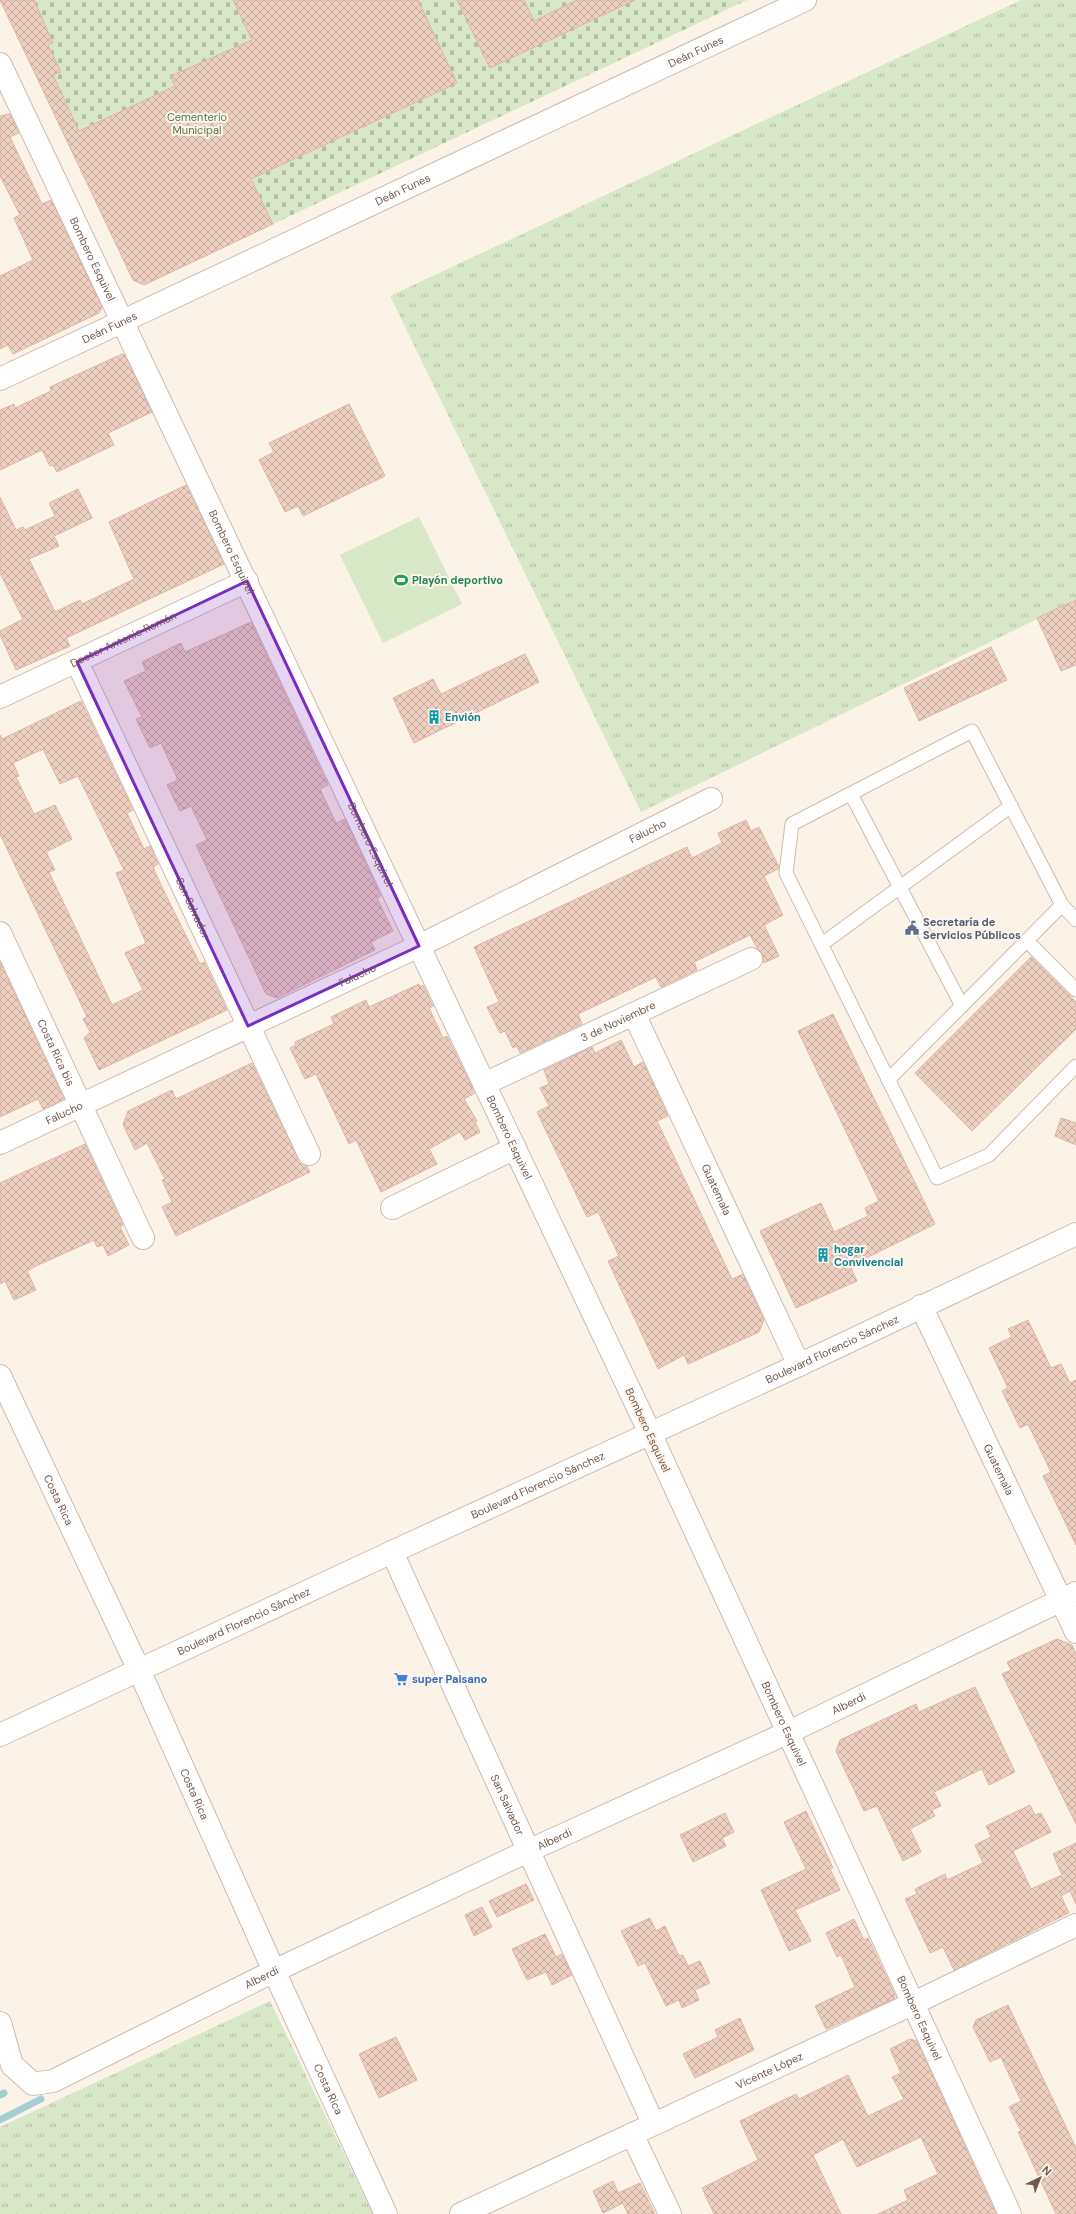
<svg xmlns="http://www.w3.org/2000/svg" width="1076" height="2214" viewBox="0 0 1076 2214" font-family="'DM Sans',sans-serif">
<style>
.grass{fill:url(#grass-tufts)}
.cemetery{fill:url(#cemetery-stones)}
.pitch{fill:#d7e7c8}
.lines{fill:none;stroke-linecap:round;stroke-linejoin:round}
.stream{stroke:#a5d0d3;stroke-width:7}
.building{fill:url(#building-cross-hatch);stroke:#dfb6a4;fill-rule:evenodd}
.service-casing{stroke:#ccbaaf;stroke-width:15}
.minor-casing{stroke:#ccbaaf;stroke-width:24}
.tertiary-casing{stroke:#ccbaaf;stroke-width:24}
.secondary-casing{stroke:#d0bbb0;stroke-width:24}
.service{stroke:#fff;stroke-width:13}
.minor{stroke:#fff;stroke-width:22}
.tertiary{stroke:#fff;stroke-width:22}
.secondary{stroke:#fff;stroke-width:22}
.marked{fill:#7b2cbf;fill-opacity:0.2;stroke:#7b2cbf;stroke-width:3;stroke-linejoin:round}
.labels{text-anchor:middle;stroke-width:4;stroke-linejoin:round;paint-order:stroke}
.street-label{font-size:11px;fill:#72584e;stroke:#fdf6ee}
.park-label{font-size:11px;fill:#597747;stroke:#fdf6ee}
.leisure-label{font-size:11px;font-weight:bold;fill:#27864d;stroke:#fdf6ee;text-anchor:start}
.culture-label{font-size:11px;font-weight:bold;fill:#0d838f;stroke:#fdf6ee;text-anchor:start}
.service-label{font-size:11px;font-weight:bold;fill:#4e5e75;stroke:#fdf6ee;text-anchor:start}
.shop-label{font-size:11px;font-weight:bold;fill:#366cbe;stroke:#fdf6ee;text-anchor:start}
</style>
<defs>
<pattern id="grass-tufts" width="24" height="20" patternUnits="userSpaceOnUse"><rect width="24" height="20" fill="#d7e7c8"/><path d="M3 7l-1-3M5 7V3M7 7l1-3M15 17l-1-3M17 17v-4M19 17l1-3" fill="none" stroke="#b3bea5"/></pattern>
<pattern id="cemetery-stones" width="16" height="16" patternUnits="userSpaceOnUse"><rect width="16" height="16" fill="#d7e7c8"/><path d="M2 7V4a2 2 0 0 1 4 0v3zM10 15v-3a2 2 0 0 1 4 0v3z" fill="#b3bea5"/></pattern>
<pattern id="building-cross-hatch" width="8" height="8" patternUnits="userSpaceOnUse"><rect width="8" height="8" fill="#edd0c2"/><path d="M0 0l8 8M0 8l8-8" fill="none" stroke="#c4aca0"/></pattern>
</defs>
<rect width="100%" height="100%" fill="#fbf2e8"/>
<g class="grass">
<path d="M 1021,0 L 1076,0 L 1076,600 L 641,812 L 390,296 Z"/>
<path d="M 270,2001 L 373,2214 L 0,2214 L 0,2127 Z"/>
</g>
<path class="cemetery" d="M 0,0 L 747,0 L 144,285 L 133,280 Z"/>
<path class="pitch" d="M 419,517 L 462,604 L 383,643 L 340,555 Z"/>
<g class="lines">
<g class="stream">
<path d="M 0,2095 L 4,2093"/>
<path d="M 0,2120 L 41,2099"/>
</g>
</g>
<g class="building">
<path d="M 0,0 L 34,0 L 53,43 L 48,45 L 61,72 L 53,75 L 79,131 L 175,86 L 171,76 L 252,40 L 233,0 L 418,0 L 457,83 L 251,179 L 273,224 L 144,285 L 133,280 Z"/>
<path d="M 457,0 L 524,0 L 534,21 L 577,0 L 635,0 L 490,68 Z"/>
<path d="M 8,114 L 10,114 L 19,133 L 10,137 L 42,204 L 51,200 L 102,307 L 99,313 L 13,354 L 8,345 L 0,349 L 0,276 L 33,260 L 14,218 L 20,215 L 0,176 L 0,116 Z"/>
<path d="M 122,354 L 124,354 L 152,412 L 108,433 L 114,445 L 57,472 L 53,465 L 50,466 L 42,450 L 0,470 L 0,410 L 14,404 L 15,408 L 51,391 L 50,387 Z"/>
<path d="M 349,404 L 385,476 L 303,516 L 298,506 L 285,512 L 259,460 L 274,452 L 269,443 Z"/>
<path d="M 186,485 L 224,564 L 66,638 L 70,646 L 16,670 L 0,635 L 0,631 L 23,619 L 0,573 L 0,497 L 16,530 L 23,527 L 25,530 L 55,516 L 49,503 L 78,489 L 92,518 L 54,536 L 59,546 L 29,559 L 55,612 L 80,600 L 82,604 L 134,579 L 109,522 Z"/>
<path d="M 1076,600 L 1076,665 L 1061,671 L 1037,618 Z"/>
<path d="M 251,622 L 328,785 L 320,789 L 336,823 L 345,819 L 381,896 L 377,898 L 393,931 L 371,942 L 375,950 L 277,998 L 266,994 L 196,845 L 207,840 L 191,806 L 180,811 L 167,785 L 178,780 L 161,743 L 150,748 L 136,719 L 142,717 L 124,681 L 146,671 L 142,662 L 181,643 L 185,652 Z"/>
<path d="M 991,647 L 1007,680 L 919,721 L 904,688 Z"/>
<path d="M 525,654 L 539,682 L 414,743 L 393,698 L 433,679 L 441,694 Z"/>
<path d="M 81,701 L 133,810 L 127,813 L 144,849 L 150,846 L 158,864 L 153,867 L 161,885 L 200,964 L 204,962 L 227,1010 L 99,1070 L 84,1038 L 90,1032 L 83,1019 L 87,1017 L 0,834 L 0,735 L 2,739 ZM 43,749 L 60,784 L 78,776 L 124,870 L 116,873 L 146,943 L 125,953 L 143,990 L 112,1005 L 49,872 L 55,870 L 46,852 L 72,839 L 55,805 L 34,814 L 16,777 L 19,776 L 13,763 Z"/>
<path d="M 746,820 L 751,831 L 759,827 L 779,867 L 778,869 L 764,876 L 783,915 L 764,925 L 779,956 L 764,963 L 762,953 L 757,948 L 750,935 L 694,962 L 697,970 L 661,987 L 656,977 L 578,1014 L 582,1024 L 520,1053 L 517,1046 L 513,1048 L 505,1031 L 500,1033 L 487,1007 L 499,1002 L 474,947 L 687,847 L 692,858 L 722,843 L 718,833 Z"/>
<path d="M 1031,957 L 1076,1002 L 1076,1029 L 972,1131 L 915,1073 Z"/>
<path d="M 0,962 L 64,1099 L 43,1109 L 38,1099 L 0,1117 Z"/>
<path d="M 419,984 L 420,987 L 423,985 L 433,1006 L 429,1008 L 443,1038 L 447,1036 L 475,1093 L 464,1099 L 477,1121 L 475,1122 L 480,1132 L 465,1140 L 460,1132 L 429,1149 L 437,1164 L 381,1192 L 356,1140 L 349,1144 L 316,1074 L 305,1079 L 290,1048 L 296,1045 L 295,1042 L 334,1024 L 331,1017 L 366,1000 L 369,1007 Z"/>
<path d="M 833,1014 L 935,1224 L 850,1266 L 857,1281 L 796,1308 L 760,1231 L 821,1203 L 834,1232 L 868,1216 L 865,1208 L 879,1201 L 798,1031 Z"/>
<path d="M 621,1040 L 634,1067 L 643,1062 L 668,1116 L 657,1121 L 732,1279 L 743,1274 L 764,1320 L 759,1332 L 688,1364 L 684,1355 L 658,1369 L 608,1261 L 619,1256 L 598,1212 L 587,1217 L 537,1112 L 549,1106 L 540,1088 L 549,1084 L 544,1070 L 592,1047 L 595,1053 Z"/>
<path d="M 252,1063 L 298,1159 L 307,1166 L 310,1172 L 176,1236 L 162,1207 L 172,1202 L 162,1180 L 165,1179 L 147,1143 L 135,1150 L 123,1124 L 128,1111 L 172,1090 L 176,1099 Z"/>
<path d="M 1061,1118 L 1076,1123 L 1076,1145 L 1055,1136 Z"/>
<path d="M 85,1144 L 123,1225 L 120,1227 L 129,1245 L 108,1256 L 103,1245 L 97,1247 L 94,1240 L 36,1266 L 27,1271 L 36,1290 L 14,1300 L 5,1281 L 0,1284 L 0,1183 Z"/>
<path d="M 1028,1320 L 1051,1368 L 1061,1364 L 1070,1383 L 1076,1380 L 1076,1545 L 1043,1476 L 1051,1472 L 1028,1424 L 1020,1428 L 1002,1391 L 1008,1388 L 989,1348 L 1012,1337 L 1008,1329 Z"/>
<path d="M 1057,1639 L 1072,1645 L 1076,1654 L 1076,1824 L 1002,1674 L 1011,1670 L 1007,1662 Z"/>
<path d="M 975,1687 L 1015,1772 L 989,1785 L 982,1769 L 934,1792 L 941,1806 L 932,1810 L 935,1816 L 910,1829 L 921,1852 L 903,1861 L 877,1806 L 864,1811 L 836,1751 L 840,1740 L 916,1704 L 919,1712 Z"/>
<path d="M 1030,1805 L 1035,1815 L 1041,1813 L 1051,1832 L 1013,1851 L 1031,1889 L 1062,1875 L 1053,1854 L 1076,1843 L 1076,1904 L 1070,1891 L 1061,1896 L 1069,1913 L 954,1970 L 943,1947 L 930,1953 L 905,1899 L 917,1894 L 915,1889 L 945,1874 L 947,1880 L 983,1863 L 975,1845 L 991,1837 L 986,1826 Z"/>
<path d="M 806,1811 L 833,1868 L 830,1869 L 840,1890 L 795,1910 L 811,1941 L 789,1951 L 761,1890 L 806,1869 L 784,1822 Z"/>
<path d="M 725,1813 L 734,1832 L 722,1838 L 726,1846 L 693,1862 L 680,1835 Z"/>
<path d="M 526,1884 L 534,1900 L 497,1917 L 489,1901 Z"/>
<path d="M 482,1907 L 492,1927 L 474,1936 L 465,1915 Z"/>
<path d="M 650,1918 L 656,1931 L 665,1926 L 679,1956 L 683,1955 L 688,1966 L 700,1961 L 710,1983 L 695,1990 L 699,2000 L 682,2008 L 679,2000 L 666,2006 L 645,1963 L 638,1966 L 621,1931 Z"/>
<path d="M 854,1919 L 864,1940 L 868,1938 L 895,1995 L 894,1999 L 826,2029 L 815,2006 L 855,1987 L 841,1955 L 837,1957 L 826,1933 Z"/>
<path d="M 545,1934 L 556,1957 L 562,1954 L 572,1975 L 552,1985 L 546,1972 L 527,1980 L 512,1949 Z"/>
<path d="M 1008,2005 L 1076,2148 L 1076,2214 L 1056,2214 L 1018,2132 L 1021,2131 L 1009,2107 L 1021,2101 L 1001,2057 L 990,2062 L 973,2027 L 976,2020 Z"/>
<path d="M 740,2018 L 754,2050 L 695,2078 L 683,2054 L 718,2037 L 715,2030 Z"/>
<path d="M 396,2037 L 417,2080 L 379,2098 L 359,2054 Z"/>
<path d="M 910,2039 L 917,2041 L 996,2214 L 878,2214 L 908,2200 L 904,2190 L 938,2174 L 921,2137 L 857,2167 L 843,2139 L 813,2155 L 841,2214 L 714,2214 L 702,2188 L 758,2160 L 740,2121 L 796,2094 L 799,2099 L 848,2075 L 868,2116 L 904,2099 L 892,2077 L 901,2073 L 890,2049 Z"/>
<path d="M 613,2181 L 623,2203 L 603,2213 L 593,2191 Z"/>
<path d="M 640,2183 L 655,2214 L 628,2214 L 618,2193 Z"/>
</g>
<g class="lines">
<defs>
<g id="service">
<path d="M 851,794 L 962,1006"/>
<path d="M 1076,920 L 1062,905 L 972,731 L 792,824 L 786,873 L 937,1178 L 989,1155 L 1076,1066"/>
<path d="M 1027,941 L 1076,990"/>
<path d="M 822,944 L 1011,806"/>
<path d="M 888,1080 L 1062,905"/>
</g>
<g id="minor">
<path id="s1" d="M 0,379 L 805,0"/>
<path id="s2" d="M 77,662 L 309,1154"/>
<path id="s3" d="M 0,697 L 247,581"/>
<path id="s4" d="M 0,933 L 143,1238"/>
<path id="s5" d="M 634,1014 L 799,1365"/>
<path id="s6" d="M 484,1084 L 751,959"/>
<path id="s7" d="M 0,1143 L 419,946 L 711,799"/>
<path d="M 392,1208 L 515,1148"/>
<path id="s8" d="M 921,1306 L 1076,1632"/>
<path id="s9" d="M 0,1376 L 139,1670 L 274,1971 L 386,2214"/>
<path id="s10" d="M 650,1433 L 1010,2214"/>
<path id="s11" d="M 392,1552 L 653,2123"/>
<path id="s12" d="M 0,2023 L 12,2065 L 33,2084 L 53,2081 L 274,1971 L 528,1851 L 789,1732 L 1076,1593"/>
<path d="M 632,2134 L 670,2214"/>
<path id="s13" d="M 461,2214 L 914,2003 L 1076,1925"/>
</g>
<g id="tertiary">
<path id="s14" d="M 0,64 L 650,1433"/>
</g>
<g id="secondary">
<path id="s15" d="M 0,1735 L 392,1552 L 799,1365 L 1076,1234"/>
</g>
</defs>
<use href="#service" class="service-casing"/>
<use href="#minor" class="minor-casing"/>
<use href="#tertiary" class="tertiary-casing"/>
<use href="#secondary" class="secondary-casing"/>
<use href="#service" class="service"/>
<use href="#minor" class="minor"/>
<use href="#tertiary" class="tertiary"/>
<use href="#secondary" class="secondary"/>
</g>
<path class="marked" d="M 247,581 L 419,946 L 248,1026 L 77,662 Z"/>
<defs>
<symbol id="stadium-bare" viewBox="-9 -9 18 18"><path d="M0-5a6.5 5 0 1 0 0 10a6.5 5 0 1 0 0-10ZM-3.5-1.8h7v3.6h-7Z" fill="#2e9e5b" stroke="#fdf6ee" stroke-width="2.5" paint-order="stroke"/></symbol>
<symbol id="building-bare" viewBox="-9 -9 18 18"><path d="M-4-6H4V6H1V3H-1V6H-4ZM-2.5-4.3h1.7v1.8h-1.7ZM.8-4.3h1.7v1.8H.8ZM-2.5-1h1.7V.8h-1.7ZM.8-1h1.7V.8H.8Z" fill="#0f9aa8" stroke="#fdf6ee" stroke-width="2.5" paint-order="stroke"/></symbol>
<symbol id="civic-bare" viewBox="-9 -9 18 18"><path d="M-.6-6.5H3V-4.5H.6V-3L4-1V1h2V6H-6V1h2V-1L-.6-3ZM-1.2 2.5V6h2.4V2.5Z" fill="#5c6f8a" stroke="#fdf6ee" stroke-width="2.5" paint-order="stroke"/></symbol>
<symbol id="supermarket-bare" viewBox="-9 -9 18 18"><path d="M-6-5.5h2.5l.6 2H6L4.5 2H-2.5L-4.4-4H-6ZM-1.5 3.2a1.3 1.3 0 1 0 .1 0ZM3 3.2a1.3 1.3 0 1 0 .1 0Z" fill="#3f7fe0" stroke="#fdf6ee" stroke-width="2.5" paint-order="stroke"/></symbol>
</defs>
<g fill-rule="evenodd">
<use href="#stadium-bare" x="391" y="570" width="20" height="20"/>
<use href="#building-bare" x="424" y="707" width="20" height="20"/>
<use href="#civic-bare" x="902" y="918" width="20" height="20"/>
<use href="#building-bare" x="813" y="1245" width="20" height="20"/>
<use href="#supermarket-bare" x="391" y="1669" width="20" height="20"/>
</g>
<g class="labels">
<g class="street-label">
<text dy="4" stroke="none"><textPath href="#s1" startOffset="769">Deán Funes</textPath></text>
<text dy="4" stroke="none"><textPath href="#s1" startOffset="445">Deán Funes</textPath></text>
<text dy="4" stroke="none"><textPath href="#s14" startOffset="216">Bombero Esquivel</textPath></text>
<text dy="4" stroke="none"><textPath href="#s1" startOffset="121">Deán Funes</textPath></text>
<text dy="4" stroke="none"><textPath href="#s14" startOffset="540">Bombero Esquivel</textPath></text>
<text dy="4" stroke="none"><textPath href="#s3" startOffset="136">Doctor Antonio Román</textPath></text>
<text dy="4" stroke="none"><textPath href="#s7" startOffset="719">Falucho</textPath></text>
<text dy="4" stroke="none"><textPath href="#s14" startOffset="864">Bombero Esquivel</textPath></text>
<text dy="4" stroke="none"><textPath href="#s2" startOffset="272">San Salvador</textPath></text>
<text dy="4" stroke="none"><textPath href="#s7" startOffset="395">Falucho</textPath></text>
<text dy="4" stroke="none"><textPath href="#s6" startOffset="148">3 de Noviembre</textPath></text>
<text dy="4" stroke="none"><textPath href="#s4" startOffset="132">Costa Rica bis</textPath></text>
<text dy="4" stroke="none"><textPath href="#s7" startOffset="71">Falucho</textPath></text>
<text dy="4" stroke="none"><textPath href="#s14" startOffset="1188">Bombero Esquivel</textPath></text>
<text dy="4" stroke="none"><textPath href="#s5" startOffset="194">Guatemala</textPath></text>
<text dy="4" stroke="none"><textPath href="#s15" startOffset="917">Boulevard Florencio Sánchez</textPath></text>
<text transform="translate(648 1430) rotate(65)" y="4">Bombero Esquivel</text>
<text dy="4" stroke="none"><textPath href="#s8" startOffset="181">Guatemala</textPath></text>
<text dy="4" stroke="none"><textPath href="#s15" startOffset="593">Boulevard Florencio Sánchez</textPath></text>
<text dy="4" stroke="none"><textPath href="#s9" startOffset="137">Costa Rica</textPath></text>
<text dy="4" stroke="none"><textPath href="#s15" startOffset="269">Boulevard Florencio Sánchez</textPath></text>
<text dy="4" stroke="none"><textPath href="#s12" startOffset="973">Alberdi</textPath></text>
<text dy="4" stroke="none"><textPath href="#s10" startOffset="320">Bombero Esquivel</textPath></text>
<text dy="4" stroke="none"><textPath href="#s9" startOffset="461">Costa Rica</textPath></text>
<text dy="4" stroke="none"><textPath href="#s11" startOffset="278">San Salvador</textPath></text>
<text dy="4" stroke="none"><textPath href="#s12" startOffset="649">Alberdi</textPath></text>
<text dy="4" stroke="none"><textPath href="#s12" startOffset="325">Alberdi</textPath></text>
<text dy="4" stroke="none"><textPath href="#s10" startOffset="644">Bombero Esquivel</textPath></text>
<text dy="4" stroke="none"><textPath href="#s13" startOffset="340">Vicente López</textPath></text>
<text dy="4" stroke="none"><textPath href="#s9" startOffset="785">Costa Rica</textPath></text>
</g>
<g class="park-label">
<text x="197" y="121">Cementerio<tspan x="197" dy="13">Municipal</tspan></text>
</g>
<g class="leisure-label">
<text x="412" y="584">Playón deportivo</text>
</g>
<g class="culture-label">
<text x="445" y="721">Envión</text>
<text x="834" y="1253">hogar<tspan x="834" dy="13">Convivencial</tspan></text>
</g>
<g class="service-label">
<text x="923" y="926">Secretaría de<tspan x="923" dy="13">Servicios Públicos</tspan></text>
</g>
<g class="shop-label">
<text x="412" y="1683">super Paisano</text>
</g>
</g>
<g transform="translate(1040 2178) rotate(43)" stroke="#fdf6ee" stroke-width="3" paint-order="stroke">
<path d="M0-3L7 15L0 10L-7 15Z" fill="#72584e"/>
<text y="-6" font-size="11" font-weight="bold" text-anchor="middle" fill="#72584e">N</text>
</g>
</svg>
